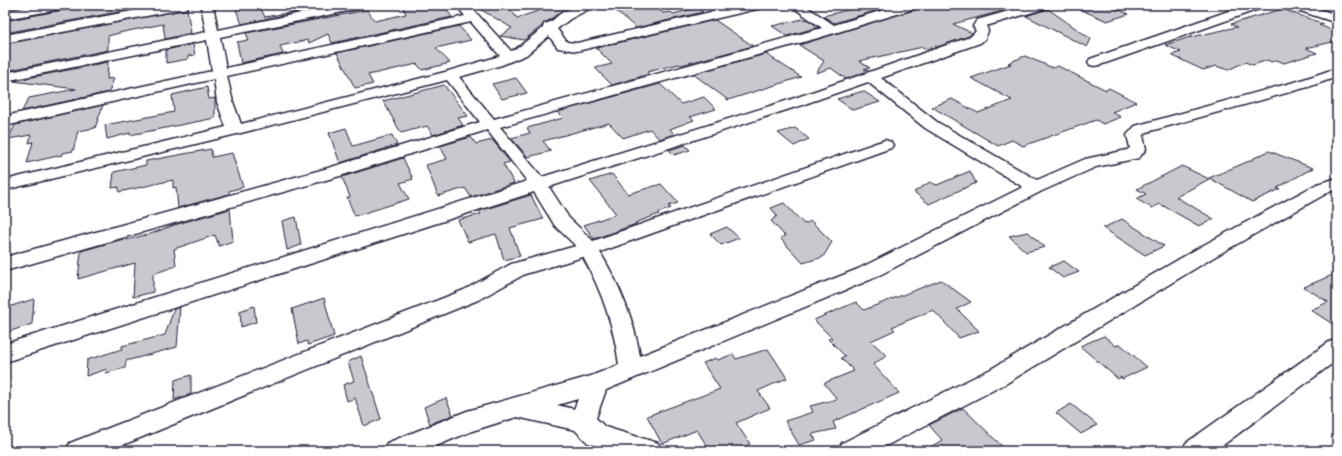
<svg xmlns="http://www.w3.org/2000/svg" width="1342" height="456" viewBox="0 0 1342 456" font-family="Sriracha,sans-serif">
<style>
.building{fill:#c8c8cf;stroke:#22223b}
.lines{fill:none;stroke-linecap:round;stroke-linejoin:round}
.street-casing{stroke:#22223b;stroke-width:3}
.street{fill:#fff;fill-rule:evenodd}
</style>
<rect width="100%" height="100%" fill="#fff"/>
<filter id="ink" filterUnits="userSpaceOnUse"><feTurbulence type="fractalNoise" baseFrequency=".025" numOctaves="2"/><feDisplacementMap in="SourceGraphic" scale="8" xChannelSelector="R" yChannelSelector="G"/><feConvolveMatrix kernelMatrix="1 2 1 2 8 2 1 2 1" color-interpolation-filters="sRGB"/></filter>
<g filter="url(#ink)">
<g class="building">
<path d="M 89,5 L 156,5 L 5,33 L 5,21 Z"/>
<path d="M 234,5 L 259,5 L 265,17 L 297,11 L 294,5 L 321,5 L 322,7 L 242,24 Z"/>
<path d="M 416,5 L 443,5 L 452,17 L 332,43 L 328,34 L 309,43 L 308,40 L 280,46 L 283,54 L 241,63 L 237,42 L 249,40 L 246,33 L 367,10 L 375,21 L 406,14 L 403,7 Z"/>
<path d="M 473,5 L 507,5 L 517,18 L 556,5 L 569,5 L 548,21 L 544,23 L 542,26 L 524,40 L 500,36 L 512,28 Z"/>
<path d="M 609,5 L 637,5 L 640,8 L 653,5 L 663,13 L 671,12 L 673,14 L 697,8 L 703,12 L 636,28 Z"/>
<path d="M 867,5 L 895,5 L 834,23 L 823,16 Z"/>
<path d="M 920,5 L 1005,5 L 1006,10 L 953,24 L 972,33 L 969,36 L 937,47 L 935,46 L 926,49 L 923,47 L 859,61 L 870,68 L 864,69 L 868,71 L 846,79 L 831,68 L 816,73 L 824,61 L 799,45 L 917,9 Z"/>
<path d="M 1070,5 L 1107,5 L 1129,14 L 1107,21 Z"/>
<path d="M 187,9 L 191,33 L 165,39 L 163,24 L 123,32 L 108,36 L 108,50 L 5,71 L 5,44 Z"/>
<path d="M 1048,9 L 1091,39 L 1087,47 L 1026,16 Z"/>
<path d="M 1282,9 L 1324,24 L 1319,25 L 1337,32 L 1337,41 L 1306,48 L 1317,53 L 1284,63 L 1277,60 L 1271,62 L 1268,60 L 1253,65 L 1245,62 L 1228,70 L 1216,66 L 1203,70 L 1171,55 L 1181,52 L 1165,45 L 1187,38 L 1237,27 L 1231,24 Z"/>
<path d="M 803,19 L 808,20 L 819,27 L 787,36 L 772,26 Z"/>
<path d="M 715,20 L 753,46 L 681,65 L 679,64 L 647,72 L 649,74 L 612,85 L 595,68 L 612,64 L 596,48 Z"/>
<path d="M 459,26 L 471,40 L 436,48 L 450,63 L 422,70 L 417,64 L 368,75 L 373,84 L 355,88 L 337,53 Z"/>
<path d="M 193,44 L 195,55 L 188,56 L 188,59 L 166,63 L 166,50 Z"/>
<path d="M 766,54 L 801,77 L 728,100 L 693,74 Z"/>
<path d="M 1025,56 L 1053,68 L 1058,66 L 1106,90 L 1109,88 L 1136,102 L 1112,112 L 1121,117 L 1103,124 L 1096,120 L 1023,146 L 1012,140 L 998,146 L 932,107 L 952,99 L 978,113 L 1012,100 L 971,78 L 1011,64 L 1008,63 Z"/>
<path d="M 108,62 L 107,79 L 114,78 L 109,92 L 22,111 L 29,98 L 76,89 L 13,81 Z"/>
<path d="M 516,78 L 527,93 L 502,99 L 492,84 Z"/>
<path d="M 660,84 L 681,104 L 704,97 L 716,109 L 690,117 L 694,120 L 670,129 L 674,134 L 659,139 L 650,129 L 623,138 L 609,123 L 543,141 L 551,151 L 528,157 L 511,138 L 530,133 L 527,128 L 563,118 L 557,112 Z"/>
<path d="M 444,85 L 468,116 L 458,118 L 463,125 L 433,135 L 427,126 L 401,133 L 383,101 Z"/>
<path d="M 207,87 L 209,99 L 215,98 L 215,118 L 130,135 L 130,133 L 107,139 L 105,125 L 174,112 L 172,95 Z"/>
<path d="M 863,91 L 880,102 L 853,110 L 837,99 Z"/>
<path d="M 103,105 L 95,128 L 78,131 L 73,151 L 62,153 L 62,155 L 27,163 L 33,142 L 29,143 L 31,135 L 8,139 L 15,125 Z"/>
<path d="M 346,128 L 353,146 L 392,135 L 397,145 L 340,163 L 329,133 Z"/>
<path d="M 795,128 L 809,139 L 794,146 L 778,133 Z"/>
<path d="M 471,137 L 476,144 L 492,140 L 494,142 L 510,162 L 503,164 L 514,183 L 471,197 L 465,188 L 438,196 L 426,165 L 447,159 L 440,146 Z"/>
<path d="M 685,145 L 690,150 L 674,155 L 669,150 Z"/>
<path d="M 211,149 L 212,157 L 232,153 L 243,187 L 229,191 L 229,194 L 178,208 L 176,187 L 173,188 L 173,180 L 119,192 L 119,187 L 112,188 L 114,172 L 146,165 L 146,161 Z"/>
<path d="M 1269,151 L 1313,168 L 1277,188 L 1280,189 L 1252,202 L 1209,178 L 1254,159 L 1252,159 Z"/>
<path d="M 403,158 L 413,179 L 400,183 L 409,199 L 355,216 L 347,198 L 350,197 L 342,177 Z"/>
<path d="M 1182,166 L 1209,179 L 1176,197 L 1214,219 L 1199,226 L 1160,204 L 1152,208 L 1136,199 L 1146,194 L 1137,189 Z"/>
<path d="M 970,171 L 976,183 L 929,204 L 914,192 L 930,182 L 937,185 Z"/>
<path d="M 612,174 L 628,194 L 661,184 L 678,203 L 668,206 L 671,208 L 658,213 L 659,214 L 635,223 L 636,224 L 594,239 L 584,225 L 616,214 L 590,181 Z"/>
<path d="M 531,195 L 543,219 L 510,228 L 520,256 L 504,260 L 496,234 L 468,242 L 458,220 L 481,214 L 479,211 Z"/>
<path d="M 784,203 L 804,224 L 811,221 L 832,242 L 823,257 L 803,263 L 780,238 L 785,236 L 771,221 L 777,216 L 771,208 Z"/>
<path d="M 230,209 L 233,241 L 219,246 L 215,235 L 174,249 L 176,266 L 153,274 L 153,292 L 133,297 L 135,263 L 78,279 L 81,251 L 127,238 L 126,240 L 145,235 L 145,236 L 174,225 Z"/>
<path d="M 296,217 L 301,245 L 287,250 L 282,221 Z"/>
<path d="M 1122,219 L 1164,246 L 1145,255 L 1103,228 Z"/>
<path d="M 727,227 L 739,238 L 721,245 L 710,234 Z"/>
<path d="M 1028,232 L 1045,247 L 1026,252 L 1009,236 Z"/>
<path d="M 1064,261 L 1079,272 L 1063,278 L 1049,267 Z"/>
<path d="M 1337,273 L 1337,327 L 1311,310 L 1328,302 L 1304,287 Z"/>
<path d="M 941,280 L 971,302 L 957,309 L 979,331 L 959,338 L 933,310 L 892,327 L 895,330 L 871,341 L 887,356 L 873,364 L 899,393 L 833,422 L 836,429 L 812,434 L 816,440 L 799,445 L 785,421 L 813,412 L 810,406 L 837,399 L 824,383 L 854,371 L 841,358 L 845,356 L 828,339 L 832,338 L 814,320 L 856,302 L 864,310 Z"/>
<path d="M 324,298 L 334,336 L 308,345 L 307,341 L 299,344 L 292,309 Z"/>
<path d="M 34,299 L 32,324 L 5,333 L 5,308 Z"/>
<path d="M 254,306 L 256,322 L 241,327 L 240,311 Z"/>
<path d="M 180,307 L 177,347 L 126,361 L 125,368 L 106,373 L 107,369 L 86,376 L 87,360 L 122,349 L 122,346 L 165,335 L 174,309 Z"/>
<path d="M 1104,336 L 1116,346 L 1120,344 L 1147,367 L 1122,379 L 1121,377 L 1118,379 L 1080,346 Z"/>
<path d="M 768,349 L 787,378 L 758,391 L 770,408 L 736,423 L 750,444 L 735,451 L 710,451 L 697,430 L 662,444 L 647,416 L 720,389 L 703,363 L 716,358 L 718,360 L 733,354 L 736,359 Z"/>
<path d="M 361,356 L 381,419 L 364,426 L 355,398 L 347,401 L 343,385 L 354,381 L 348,362 Z"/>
<path d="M 191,375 L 191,394 L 174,400 L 175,380 Z"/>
<path d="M 446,398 L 453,415 L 430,424 L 424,407 Z"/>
<path d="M 1071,404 L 1097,425 L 1081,434 L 1056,413 Z"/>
<path d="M 963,408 L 1007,451 L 924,451 L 942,440 L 929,425 Z"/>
</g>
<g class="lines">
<defs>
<g id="street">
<path d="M 40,5 L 67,5 L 65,8 L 61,9 L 5,19 L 5,11 Z"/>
<path d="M 164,5 L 189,5 L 187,8 L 183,9 L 5,43 L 5,35 Z"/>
<path d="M 201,5 L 213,5 L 218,30 L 340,5 L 364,5 L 362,8 L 358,9 L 220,37 L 226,68 L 465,16 L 456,5 L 469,5 L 511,51 L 516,49 L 543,28 L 544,24 C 551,23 555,18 560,14 C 571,7 580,5 593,5 L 591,8 L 570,19 L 557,29 L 567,42 L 577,43 L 741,5 L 763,5 L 761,8 L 757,9 L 577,51 L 558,48 L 549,36 L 526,55 L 502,65 L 459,77 L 494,119 L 822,28 L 790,5 L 804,5 L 834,25 L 900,5 L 919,5 L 917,8 L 818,38 L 500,127 L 542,177 L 789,100 L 970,37 L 976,31 L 973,26 L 977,20 L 1030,5 L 1049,5 L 1047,8 L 986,26 L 988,31 L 985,39 L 980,43 L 881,78 L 937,122 L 1037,180 L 1085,159 L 1127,150 L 1130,148 L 1127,135 L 1135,126 L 1298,81 L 1337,68 L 1337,77 L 1308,87 L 1147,132 L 1143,136 L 1146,149 L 1139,158 L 1096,167 L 1042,191 L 872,279 L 606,390 L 596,418 L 605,427 L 658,443 L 662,451 L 613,451 L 588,443 L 575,430 L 517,417 L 472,431 L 424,451 L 383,451 L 387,443 L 467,411 L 591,376 L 619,365 C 614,327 602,291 583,257 L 525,274 L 478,300 L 108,451 L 66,451 L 70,443 L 464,290 L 511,264 L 576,246 L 555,226 L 534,192 L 5,362 L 5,344 L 527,181 L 487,130 L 340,176 L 5,271 L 5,257 L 328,168 L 480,122 L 447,80 L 241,133 L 5,190 L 5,180 L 226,127 L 217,102 L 214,79 L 5,126 L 5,116 L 212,71 L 207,40 L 5,81 L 5,73 L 206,32 ZM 471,22 L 500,56 L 445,72 L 241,124 L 233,102 L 227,76 ZM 868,82 L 925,128 L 1023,187 L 858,269 L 640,356 C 634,319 619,284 600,252 L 891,148 L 893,145 L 891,142 L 885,140 L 879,142 L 593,241 L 569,218 L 549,187 L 799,106 ZM 578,399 L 574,409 L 557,405 Z"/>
<path d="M 1246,5 L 1264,5 L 1262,8 L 1100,65 L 1095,66 L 1090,65 L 1088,62 L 1090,59 Z"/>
<path d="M 1289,5 L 1307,5 L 1337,15 L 1337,23 L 1291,8 Z"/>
<path d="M 1337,178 L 1337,189 L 1329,192 L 1214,257 L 1007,383 L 876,451 L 838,451 L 842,443 L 991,369 L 1200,247 L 1317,184 Z"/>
<path d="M 1337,339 L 1337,360 L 1215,451 L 1182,451 L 1186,443 L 1329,342 Z"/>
</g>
</defs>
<use href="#street" class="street-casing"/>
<use href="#street" class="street"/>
</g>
</g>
<rect width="1342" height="456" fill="none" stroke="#fff" stroke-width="20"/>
<rect x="10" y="10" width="1322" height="436" fill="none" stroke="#22223b" stroke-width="1.5" filter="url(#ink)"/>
</svg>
